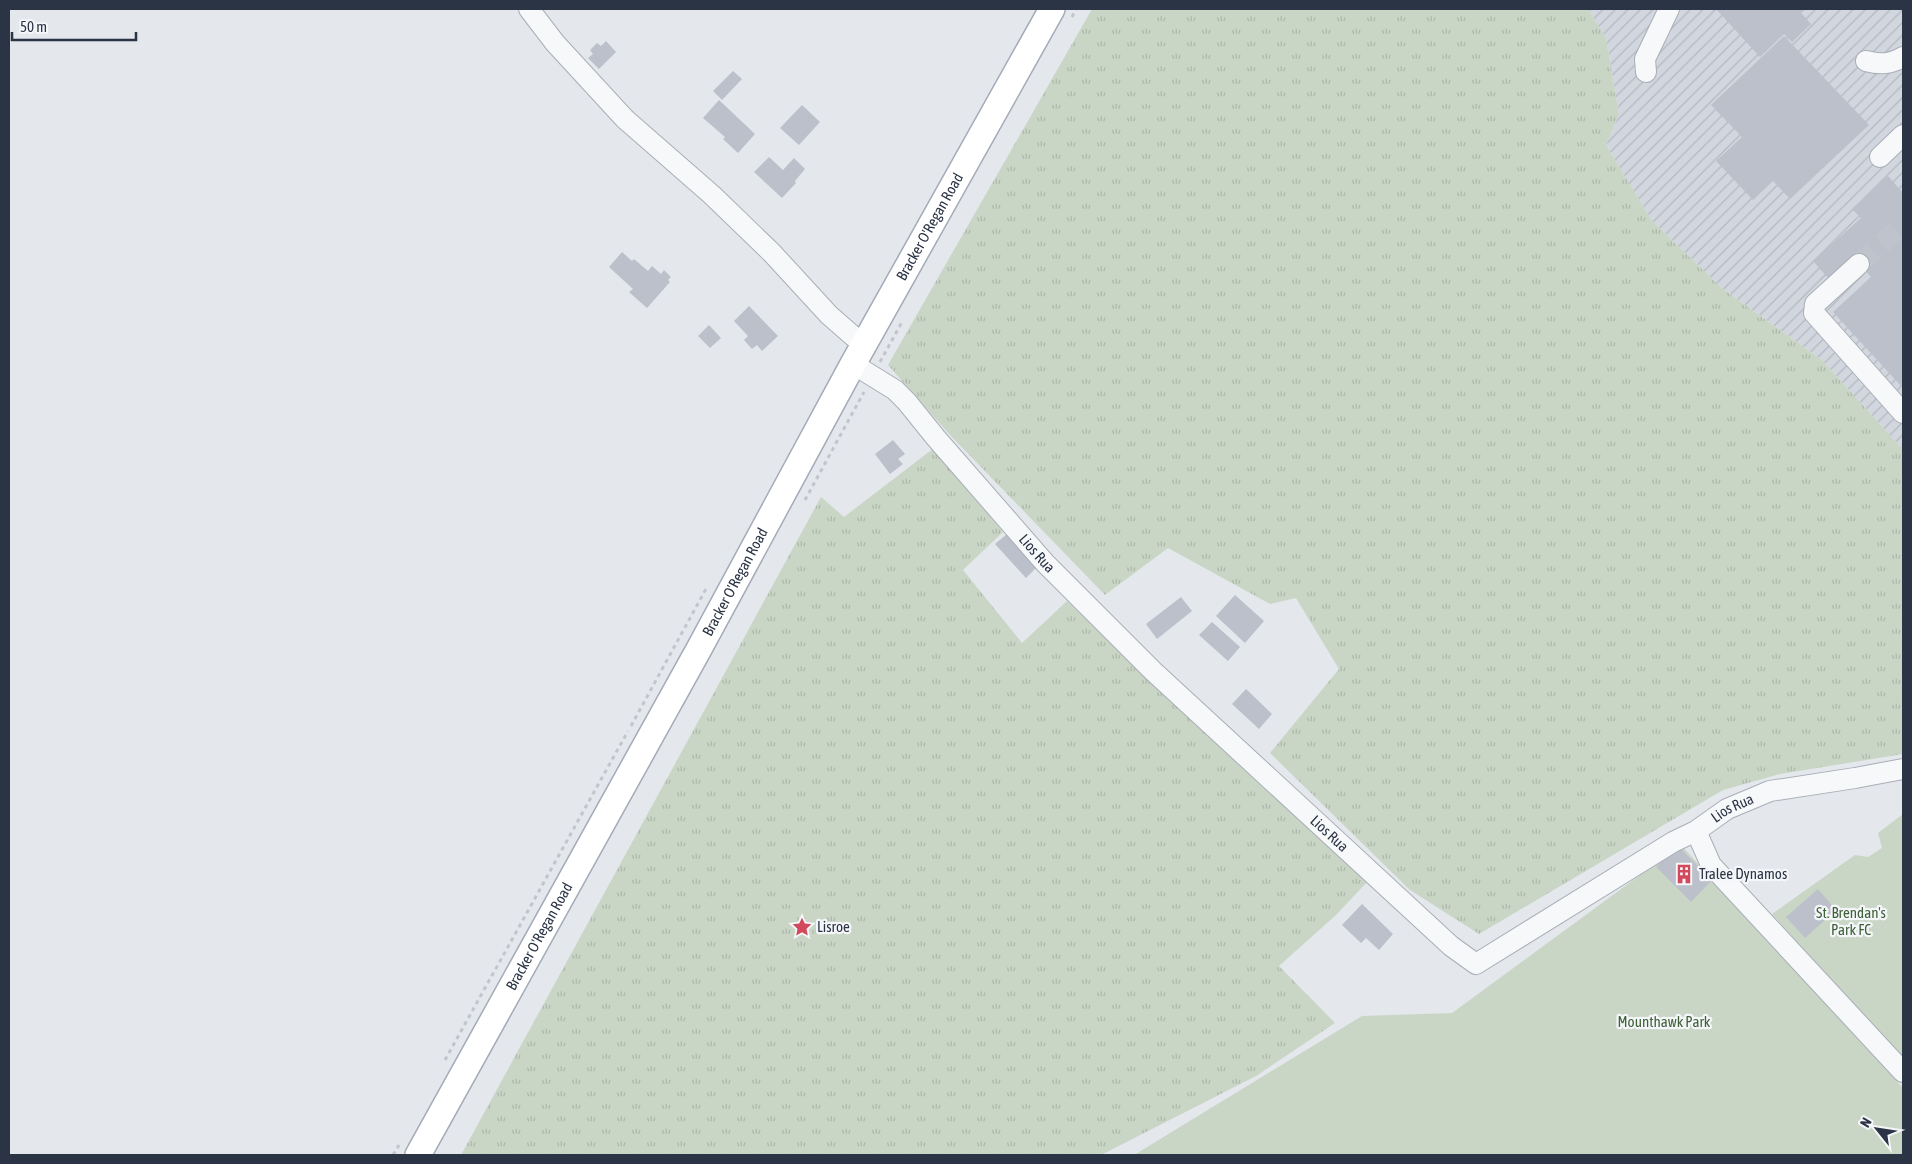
<svg xmlns="http://www.w3.org/2000/svg" width="1912" height="1164" viewBox="0 0 1912 1164" font-family="'Asap Condensed',sans-serif">
<style>
.industrial{fill:url(#industrial-furrows)}
.grass{fill:url(#grass-tufts)}
.park{fill:#c9d6c5}
.building{fill:#bbc0ca}
.lines{fill:none;stroke-linecap:round;stroke-linejoin:round}
.minor-tunnel{stroke:#bfc3cb;stroke-width:20;stroke-dasharray:20 10;stroke-linecap:butt}
.minor-casing{stroke:#a9aeb7;stroke-width:22}
.major-casing{stroke:#a3abb8;stroke-width:28}
.path{stroke:#c2c5cb;stroke-width:3;stroke-dasharray:4 4;stroke-linecap:butt}
.minor{stroke:#f7f8fa;stroke-width:20}
.major{stroke:#fff;stroke-width:25}
.labels{text-anchor:middle;stroke-width:4.5;stroke-linejoin:round;paint-order:stroke}
.street-label{font-size:15px;fill:#2b3445;stroke:#f4f6f9}
.poi-label{font-size:15px;fill:#2b3445;stroke:#f4f6f9;text-anchor:start}
.park-label{font-size:15px;fill:#3f6138;stroke:#f4f6f9}
</style>
<defs>
<pattern id="industrial-furrows" width="10" height="10" patternUnits="userSpaceOnUse" patternTransform="scale(1.25)"><rect width="10" height="10" fill="#d2d6de"/><path d="M-1 1l2-2M0 10L10 0M9 11l2-2" fill="none" stroke="#b4b8c0"/></pattern>
<pattern id="grass-tufts" width="24" height="20" patternUnits="userSpaceOnUse" patternTransform="scale(1.25)"><rect width="24" height="20" fill="#c9d6c5"/><path d="M3 7l-1-3M5 7V3M7 7l1-3M15 17l-1-3M17 17v-4M19 17l1-3" fill="none" stroke="#adb8ab"/></pattern>
</defs>
<rect width="100%" height="100%" fill="#e4e7ec"/>
<path class="industrial" d="M 1588,9 L 1903,9 L 1903,450 L 1822,360 L 1724,290 L 1652,221 L 1606,145 L 1619,114 L 1606,38 Z"/>
<g class="grass">
<path d="M 1092,9 L 1588,9 L 1606,38 L 1619,114 L 1606,145 L 1652,221 L 1724,290 L 1822,360 L 1903,450 L 1903,754 L 1780,774 L 1723,790 L 1479,934 L 1410,890 L 1270,753 L 1339,669 L 1296,598 L 1270,604 L 1168,548 L 1105,595 L 950,435 L 888,365 Z"/>
<path d="M 934,448 L 1003,532 L 963,570 L 1022,643 L 1067,601 L 1137,669 L 1368,881 L 1336,915 L 1279,966 L 1335,1023 L 1256,1076 L 1101,1155 L 461,1155 L 821,497 L 844,517 Z"/>
</g>
<g class="park">
<path d="M 1903,814 L 1903,1059 L 1772,914 L 1855,855 L 1868,857 L 1882,848 L 1878,833 Z"/>
<path d="M 1681,845 L 1903,1088 L 1903,1155 L 1134,1155 L 1362,1016 L 1452,1013 Z"/>
</g>
<g class="building">
<path d="M 1716,9 L 1806,9 L 1801,13 L 1811,24 L 1792,42 L 1784,34 L 1760,57 Z"/>
<path d="M 1784,36 L 1869,125 L 1790,199 L 1773,181 L 1753,200 L 1716,161 L 1742,137 L 1711,105 Z"/>
<path d="M 606,41 L 616,52 L 599,69 L 588,58 L 593,54 L 590,50 L 597,43 L 601,46 Z"/>
<path d="M 733,71 L 742,79 L 722,100 L 713,91 Z"/>
<path d="M 719,100 L 755,134 L 738,153 L 723,139 L 725,137 L 703,118 Z"/>
<path d="M 802,105 L 820,122 L 799,145 L 780,128 Z"/>
<path d="M 769,157 L 783,170 L 794,158 L 805,169 L 795,181 L 796,183 L 782,198 L 754,172 Z"/>
<path d="M 1888,176 L 1903,193 L 1903,388 L 1833,312 L 1871,277 L 1855,259 L 1831,281 L 1813,261 L 1861,218 L 1852,209 Z"/>
<path d="M 622,252 L 632,261 L 634,259 L 648,271 L 652,266 L 661,274 L 664,270 L 671,277 L 668,280 L 670,282 L 647,308 L 629,292 L 633,289 L 609,267 Z"/>
<path d="M 749,306 L 778,336 L 762,351 L 757,345 L 752,349 L 744,340 L 748,336 L 734,321 Z"/>
<path d="M 709,325 L 721,338 L 710,348 L 698,336 Z"/>
<path d="M 893,440 L 905,454 L 898,459 L 903,464 L 890,474 L 875,454 Z"/>
<path d="M 1007,534 L 1037,567 L 1026,578 L 995,544 Z"/>
<path d="M 1235,595 L 1264,621 L 1245,643 L 1216,616 Z"/>
<path d="M 1181,597 L 1192,611 L 1157,639 L 1146,624 Z"/>
<path d="M 1212,622 L 1240,647 L 1228,661 L 1199,635 Z"/>
<path d="M 1246,689 L 1272,714 L 1259,729 L 1232,704 Z"/>
<path d="M 1677,845 L 1712,880 L 1691,902 L 1656,867 Z"/>
<path d="M 1818,889 L 1836,910 L 1805,938 L 1786,917 Z"/>
<path d="M 1362,904 L 1393,934 L 1379,950 L 1366,938 L 1361,943 L 1342,925 Z"/>
</g>
<g class="lines">
<path class="minor-tunnel" d="M 1859,264 L 1903,225"/>
<defs>
<g id="minor">
<path d="M 529,9 L 555,43 L 625,119 L 712,195 L 772,253 L 829,315 L 853,336 L 865,343"/>
<path d="M 1866,61 C 1881,65 1890,64 1903,57"/>
<path d="M 1646,72 L 1645,59 L 1669,9"/>
<path d="M 1880,157 L 1903,135"/>
<path d="M 1859,264 L 1815,304 L 1814,313 L 1903,413"/>
<path id="s1" d="M 853,364 L 895,390 L 907,402 L 936,438 L 1045,563 L 1153,671 L 1451,946 L 1476,964 L 1673,842 L 1696,831 L 1727,809 L 1770,791 L 1855,778 L 1903,769"/>
<path d="M 1696,831 L 1711,865 L 1903,1072"/>
</g>
<g id="major">
<path id="s2" d="M 418,1155 L 699,649 L 853,364 L 1052,9"/>
</g>
</defs>
<use href="#minor" class="minor-casing"/>
<use href="#major" class="major-casing"/>
<g class="path">
<path d="M 1072,17 L 1076,9"/>
<path d="M 880,362 L 902,322"/>
<path d="M 805,500 L 864,392"/>
<path d="M 631,726 L 707,587"/>
<path d="M 445,1060 L 628,731"/>
<path d="M 393,1155 L 399,1145"/>
</g>
<use href="#minor" class="minor"/>
<use href="#major" class="major"/>
</g>
<defs>
<symbol id="building-bare" viewBox="-9 -9 18 18"><path d="M-4-6H4V6H1V3H-1V6H-4ZM-2.5-4.3h1.7v1.8h-1.7ZM.8-4.3h1.7v1.8H.8ZM-2.5-1h1.7V.8h-1.7ZM.8-1h1.7V.8H.8Z" fill="#d1495b" stroke="#f4f6f9" stroke-width="2.5" paint-order="stroke"/></symbol>
<symbol id="sight-bare" viewBox="-9 -9 18 18"><path d="M0-6L1.8-2.2L6-1.7L2.9 1.2L3.7 5.4L0 3.3L-3.7 5.4L-2.9 1.2L-6-1.7L-1.8-2.2Z" fill="#d1495b" stroke="#f4f6f9" stroke-width="2.5" paint-order="stroke"/></symbol>
</defs>
<g fill-rule="evenodd">
<use href="#building-bare" x="1670" y="860" width="28" height="28"/>
<use href="#sight-bare" x="788" y="913" width="28" height="28"/>
</g>
<g class="labels">
<g class="street-label">
<text dy="5" stroke="none"><textPath href="#s2" startOffset="1060">Bracker O'Regan Road</textPath></text>
<text dy="5" stroke="none"><textPath href="#s1" startOffset="266">Lios Rua</textPath></text>
<text dy="5" stroke="none"><textPath href="#s2" startOffset="655">Bracker O'Regan Road</textPath></text>
<text dy="5" stroke="none"><textPath href="#s1" startOffset="1168">Lios Rua</textPath></text>
<text dy="5" stroke="none"><textPath href="#s1" startOffset="671">Lios Rua</textPath></text>
<text dy="5" stroke="none"><textPath href="#s2" startOffset="250">Bracker O'Regan Road</textPath></text>
</g>
<g class="poi-label">
<text x="1699" y="879">Tralee Dynamos</text>
<text x="817" y="932">Lisroe</text>
</g>
<g class="park-label">
<text x="1851" y="918">St. Brendan's<tspan x="1851" dy="17">Park FC</tspan></text>
<text x="1664" y="1027">Mounthawk Park</text>
</g>
</g>
<rect width="1912" height="1164" fill="none" stroke="#2b3445" stroke-width="20"/>
<g transform="translate(1877 1129) rotate(300)" stroke="#f4f6f9" stroke-width="4" paint-order="stroke">
<path d="M0-4L9 19L0 12L-9 19Z" fill="#2b3445"/>
<text y="-8" font-size="14" font-weight="bold" text-anchor="middle" fill="#2b3445">N</text>
</g>
<path d="M12 32v8h124v-8" fill="none" stroke="#2b3445" stroke-width="2.5"/>
<text x="20" y="32" font-size="15" fill="#2b3445" stroke="#f4f6f9" stroke-width="4" paint-order="stroke">50 m</text>
</svg>
